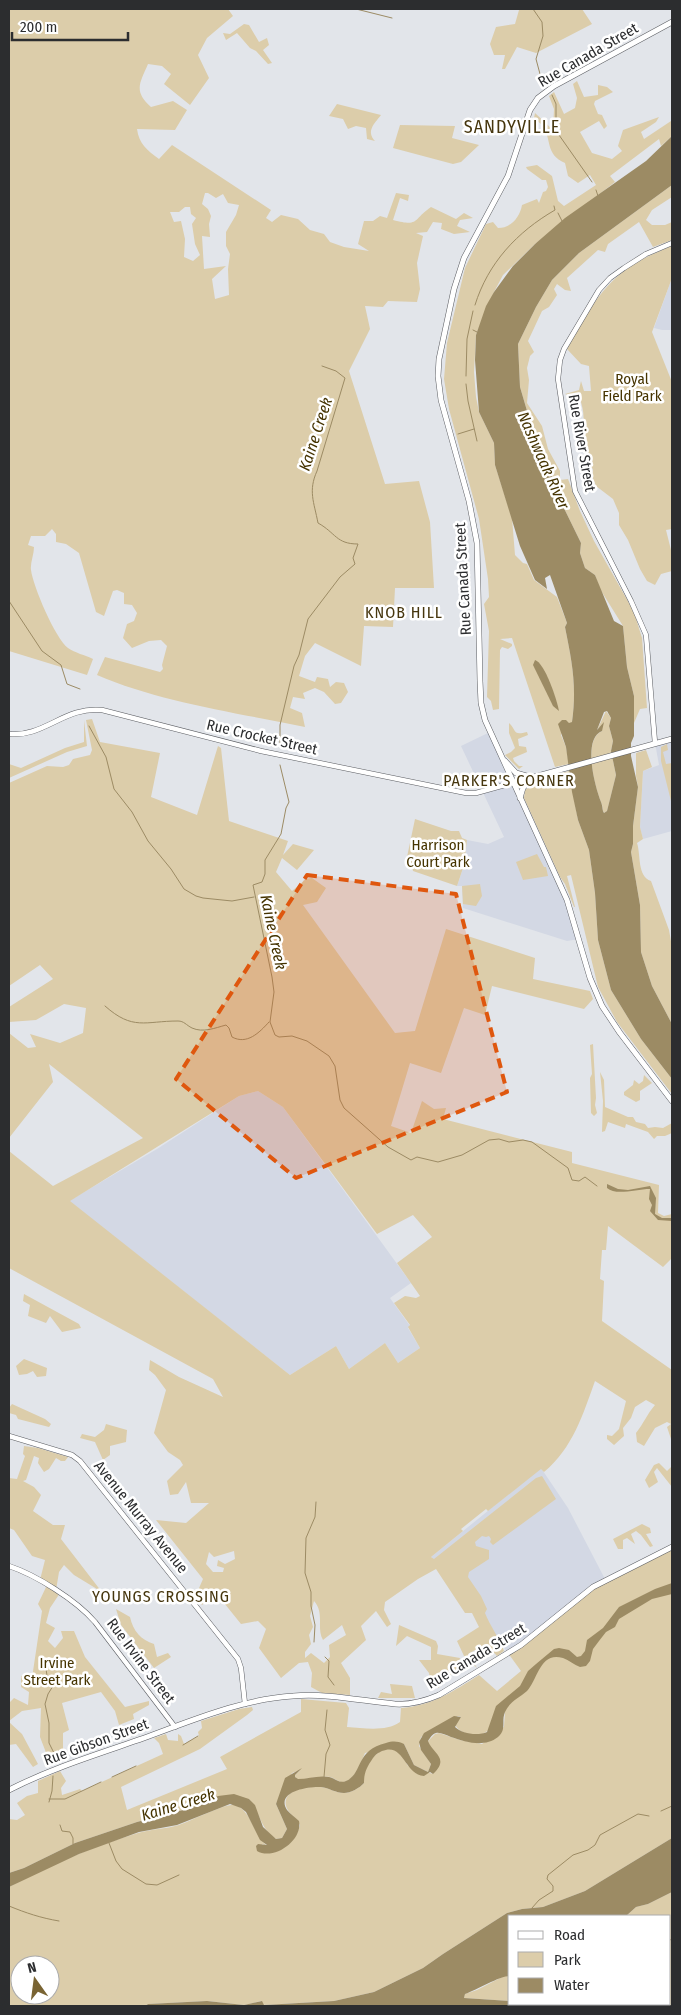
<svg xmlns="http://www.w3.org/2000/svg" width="681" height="2015" viewBox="0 0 681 2015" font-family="'Fira Sans Condensed',sans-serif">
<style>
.built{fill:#d3d8e4}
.green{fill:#dccdaa;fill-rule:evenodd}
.water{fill:#9c8b64;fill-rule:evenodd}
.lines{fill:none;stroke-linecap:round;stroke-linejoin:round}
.stream{stroke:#9c8b64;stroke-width:1}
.tertiary-casing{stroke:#5b5d62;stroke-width:5.5}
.secondary-casing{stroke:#5b5d62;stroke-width:6}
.tertiary{stroke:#fff;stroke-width:4.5}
.secondary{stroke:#fff;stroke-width:5}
.marked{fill:#df570e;fill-opacity:0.2;stroke:#df570e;stroke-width:4;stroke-dasharray:10 6;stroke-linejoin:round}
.labels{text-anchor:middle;stroke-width:5;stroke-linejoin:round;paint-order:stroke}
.street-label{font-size:15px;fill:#2c2d2f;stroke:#fff}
.park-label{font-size:15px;fill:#463400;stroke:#fff}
.water-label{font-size:16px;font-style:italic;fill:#453300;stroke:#fff}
.neighbourhood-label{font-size:16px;letter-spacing:1px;fill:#46360e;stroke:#fff}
.quarter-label{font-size:18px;letter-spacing:1px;fill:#46360e;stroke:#fff}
</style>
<rect width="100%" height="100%" fill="#e2e5ea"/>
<g class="built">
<path d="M 672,278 L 672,330 L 662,330 L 654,328 Z"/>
<path d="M 490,732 L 558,879 L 579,939 L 567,941 L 463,908 L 462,886 L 457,886 L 464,865 L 467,840 L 488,844 L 504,837 L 461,746 Z"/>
<path d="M 672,739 L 672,831 L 643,839 L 640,827 L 643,771 L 659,765 L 655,743 Z"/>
<path d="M 258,1091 L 283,1107 L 411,1283 L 390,1298 L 410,1326 L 408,1328 L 420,1348 L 398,1363 L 385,1343 L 349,1369 L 336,1346 L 290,1375 L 69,1201 L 157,1149 L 239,1096 Z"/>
<path d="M 541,1468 L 568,1508 L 605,1579 L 508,1653 L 443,1566 L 431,1557 Z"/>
</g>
<g class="green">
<path d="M 9,9 L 228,9 L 233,16 L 207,38 L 198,55 L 209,78 L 190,105 L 164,84 L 171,74 L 162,66 L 148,64 C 140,83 133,91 151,107 L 173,101 L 187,110 L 175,130 L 137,129 C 139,144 147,150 159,159 L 172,145 L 271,210 L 266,218 L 272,222 L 281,215 L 298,219 L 310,230 L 324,234 L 330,242 L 344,247 L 369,251 L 358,244 L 364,221 L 373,221 L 380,216 L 387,218 L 396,193 L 409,195 L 408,201 L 400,198 L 393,220 C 420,227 412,220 431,207 L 456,219 L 464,213 L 473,218 L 460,220 L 457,226 L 470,232 L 454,234 L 441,229 L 442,223 L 433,222 L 427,232 L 416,233 L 423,236 L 417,263 L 420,289 L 417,302 L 388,301 L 383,307 L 365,306 L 370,329 L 349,371 L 385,484 L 419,481 L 430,522 L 434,588 L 395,588 L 393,627 L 364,626 L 361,666 L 315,643 L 305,656 L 299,676 L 315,682 L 317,677 L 328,679 L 330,687 L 336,682 L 344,683 L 348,692 L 341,703 L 335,704 L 324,692 L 315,688 L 303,693 L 305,699 L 293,697 L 290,708 L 302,713 L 305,727 C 238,713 159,702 97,675 L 105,657 L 160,672 L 163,669 L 162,665 L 167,646 L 161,640 L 149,641 L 132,648 L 123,638 L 127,624 L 134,621 L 137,613 L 132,605 L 124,604 L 124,593 L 117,590 L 113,591 L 104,616 L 96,612 L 79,553 L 66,544 L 56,542 L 56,534 L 52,529 L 45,536 L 31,536 L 28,545 L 34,547 C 34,555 30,563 31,570 C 33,586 55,638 68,648 C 75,653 85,655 93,659 L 87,675 L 9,651 ZM 205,193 L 208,193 L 216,198 L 223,194 L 228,203 L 239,205 L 236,215 L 226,232 L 226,246 L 230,254 L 228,269 L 229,295 L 215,299 L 212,279 L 226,266 L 204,269 L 202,236 L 210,237 L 209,224 L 211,216 L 208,209 L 202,204 ZM 185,207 L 190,207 L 191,214 L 196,218 L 192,224 L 195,244 L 200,255 L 193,261 L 184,257 L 185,239 L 181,221 L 174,222 L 170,212 L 179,212 Z"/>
<path d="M 517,9 L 582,9 L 592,24 L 536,53 L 517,47 L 505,69 L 502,69 L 505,55 L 494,55 L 490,44 L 496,27 L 515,24 L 519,10 Z"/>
<path d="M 244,24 L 249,25 L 259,42 L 267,38 L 269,45 L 263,50 L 272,63 L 268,64 L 256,51 L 250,48 L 237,33 L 226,40 L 223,33 L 230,34 Z"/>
<path d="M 577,81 L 584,97 L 598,95 L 598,85 L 607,87 L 613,92 L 595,101 L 594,104 L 598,114 L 602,115 L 607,126 L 604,129 L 599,121 L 580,132 L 592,153 L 612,159 L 622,151 L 618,146 L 623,130 L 659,117 L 656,122 L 641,132 L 644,139 L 671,121 L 672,116 L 672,136 L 661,146 L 659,139 L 610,176 L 615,182 L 535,244 L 503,275 L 494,292 L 476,335 L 474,372 L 476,397 L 479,412 L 494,443 L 495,465 L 512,518 L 515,555 L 523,563 L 527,564 L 534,580 L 557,597 L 567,623 L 565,627 C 572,662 577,686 572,722 L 570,724 L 567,722 L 561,735 L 566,747 L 569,764 L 555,767 L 512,638 L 500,639 L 512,644 L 512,646 L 508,649 L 502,647 L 500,650 L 499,709 L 493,710 L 491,701 L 487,697 L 489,631 L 484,604 L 489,597 L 488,579 L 479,519 L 449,409 L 444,379 L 447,343 L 465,268 L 486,224 L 493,222 L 498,228 C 511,228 520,217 522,205 L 537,199 L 539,203 L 543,192 L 546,191 L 548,187 L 546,180 L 542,180 L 527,169 L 526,167 L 537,165 L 552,176 L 558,201 L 564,206 L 596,185 L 590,175 L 578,183 L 568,176 L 565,163 C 545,154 552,140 543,126 C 541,123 536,121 534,118 L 535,113 L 553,130 L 554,109 L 549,96 L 554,92 L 564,114 L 575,108 L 577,98 L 573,84 Z"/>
<path d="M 337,104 L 381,115 C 374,124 366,131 375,141 L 367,139 L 366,128 L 356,126 L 348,129 L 343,119 L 329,116 Z"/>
<path d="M 400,125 L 455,126 L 452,138 L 479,145 L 461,162 L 453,164 L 393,148 Z"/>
<path d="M 672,185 L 672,197 L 652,210 L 646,220 L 652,225 L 665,225 L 672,222 L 672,240 L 653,247 L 639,222 L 608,244 L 605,252 L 598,250 L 567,278 L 571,291 L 565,290 L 557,284 L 554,289 L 557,295 L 549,307 L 542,311 L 528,341 L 534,352 L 530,356 L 527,368 L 529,380 L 527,403 L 542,426 L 548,449 L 560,471 L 560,480 L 568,479 L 580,511 L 594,541 L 634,612 L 642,638 L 647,708 L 640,709 L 634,723 L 634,696 L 627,667 L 623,626 L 600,589 L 595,575 L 585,568 L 580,553 L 581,543 L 558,496 L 547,460 L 537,445 L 520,387 L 518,344 L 536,307 L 552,280 L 579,253 Z"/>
<path d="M 672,246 L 672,278 L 652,332 L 672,382 L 672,529 L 666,530 L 672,554 L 672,571 L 661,574 L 655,585 L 647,581 L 640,569 L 628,540 L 619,525 L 619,513 L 613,499 L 596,486 L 592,476 L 593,469 L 588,465 L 584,435 L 578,431 C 587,424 583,408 580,399 L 565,394 L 579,390 L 581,381 L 584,391 L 591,391 L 589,366 L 581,364 L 567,349 C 597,295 611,269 672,246 Z"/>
<path d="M 606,711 L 611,718 L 609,726 L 613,741 L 611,751 L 616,775 L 607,811 L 604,813 C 602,810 603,806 601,802 C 595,787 582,740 602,731 L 600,727 L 597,730 Z"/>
<path d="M 92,719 L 100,742 L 160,753 L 151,797 L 197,815 L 218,746 L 221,748 L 229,821 L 288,841 L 283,855 L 293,844 L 314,850 L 297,870 L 282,858 L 276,872 L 292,891 L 306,879 L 312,878 L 326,888 L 317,902 L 303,905 L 395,1033 L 415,1031 L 446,929 L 535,958 L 533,979 L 590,991 L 593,999 L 584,1009 L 492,986 L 485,1015 L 464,1008 L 441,1073 L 410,1063 L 391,1126 L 411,1133 L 422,1101 L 434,1109 L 446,1108 L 443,1119 L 572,1152 L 572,1163 L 659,1185 L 658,1213 L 664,1216 L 672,1214 L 672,1258 L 663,1267 L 608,1226 L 606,1250 L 602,1250 L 600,1279 L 604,1281 L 602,1321 L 672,1370 L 672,1442 L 667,1427 L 671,1424 L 667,1422 L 655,1428 L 644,1446 L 637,1442 L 636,1433 C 644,1423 647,1414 655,1405 L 646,1400 L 635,1407 L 631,1418 L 623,1428 L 624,1436 L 614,1445 L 607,1439 L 607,1435 L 612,1436 L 619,1429 L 626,1401 L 595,1381 C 583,1414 573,1448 544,1472 L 541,1469 L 488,1511 L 486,1509 L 461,1529 L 463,1531 L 431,1557 L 434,1559 L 536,1478 L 542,1476 L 556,1499 L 493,1545 L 490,1542 L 491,1539 L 489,1536 L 486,1537 L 482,1536 L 475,1542 L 476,1546 L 489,1550 L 489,1559 L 469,1572 L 468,1577 L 481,1596 L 487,1609 L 485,1613 C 490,1626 499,1637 504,1651 L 497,1656 L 486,1644 L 468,1654 L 477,1668 L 464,1656 L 457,1641 L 479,1627 L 472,1613 L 465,1613 L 436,1569 L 418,1579 L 385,1602 L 384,1610 L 391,1624 L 387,1627 L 376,1611 L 361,1626 L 366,1640 L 341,1663 L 350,1678 L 350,1695 L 322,1693 L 311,1687 L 312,1673 L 308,1662 L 299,1663 L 281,1678 L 259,1648 L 266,1629 L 258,1621 L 241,1624 L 216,1593 L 202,1605 L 196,1595 L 203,1579 L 156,1520 L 186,1523 L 209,1503 L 191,1503 L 186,1482 L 178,1494 L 170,1495 L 167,1481 L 183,1465 L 180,1460 L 168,1452 L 154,1433 L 166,1390 L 155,1375 L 149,1370 L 150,1360 L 179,1377 L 223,1397 L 213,1379 L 9,1268 L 9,1151 L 53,1186 L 143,1138 L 49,1064 L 53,1082 L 9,1138 L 9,1033 L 28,1048 L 36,1047 L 30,1034 L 60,1043 L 83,1033 L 86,1008 L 64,1004 L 36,1020 L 9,1022 L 9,1007 L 53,979 L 40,965 L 9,986 L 9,783 L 47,766 L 63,767 L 69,765 L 73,759 L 90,755 L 92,750 L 86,720 ZM 258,1091 L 283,1107 L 377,1234 L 413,1215 L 432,1237 L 397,1263 L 420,1296 L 416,1298 L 405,1296 L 394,1303 L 410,1325 L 408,1327 L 420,1348 L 398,1363 L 385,1343 L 349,1369 L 336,1346 L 290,1375 L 70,1201 L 239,1096 ZM 234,1551 L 235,1559 L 225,1564 L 218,1560 L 217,1566 L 224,1568 L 223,1572 L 213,1572 L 206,1564 L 209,1552 L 214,1557 ZM 314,1601 C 325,1613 316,1628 323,1640 L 342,1625 L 346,1635 L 329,1645 L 330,1657 L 324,1663 L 311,1653 L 305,1658 L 305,1652 L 311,1644 L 309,1635 L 313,1627 L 310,1616 Z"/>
<path d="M 84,720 L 87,746 L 67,752 L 9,778 L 9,764 L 21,768 L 65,748 L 84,742 Z"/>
<path d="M 509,723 C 517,730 512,736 527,732 L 528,735 L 518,739 L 519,746 L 526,747 L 527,752 L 513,758 L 514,761 L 519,766 L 523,766 L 519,769 L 505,755 L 511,752 L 515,748 L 509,733 Z"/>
<path d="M 667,744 L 668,750 L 663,752 L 666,764 L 672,763 L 672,805 L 661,761 L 661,747 Z"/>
<path d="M 646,750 L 652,767 L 643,771 L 640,827 L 643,839 L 637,843 C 641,855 637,876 651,881 L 669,930 L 672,947 L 672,1024 L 652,986 L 641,952 L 640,905 L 631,852 L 633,844 L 633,826 L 638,787 L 636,776 L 636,753 Z"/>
<path d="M 569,771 L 578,820 L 589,850 L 595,893 L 598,940 L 611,990 L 641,1039 L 672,1079 L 672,1094 L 617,1022 L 598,987 L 571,875 L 567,876 L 575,907 L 574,907 L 565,884 L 560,877 L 524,798 L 525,790 L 543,778 Z"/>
<path d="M 415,819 L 451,831 L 459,831 L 462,838 L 467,840 L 464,865 L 457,886 L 413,871 L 411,861 L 407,857 Z"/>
<path d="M 537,854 L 544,867 L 546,867 L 548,876 L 523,880 L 516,862 Z"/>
<path d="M 480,884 L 482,896 L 476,906 L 463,904 L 462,886 Z"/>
<path d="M 593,1044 L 596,1098 L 595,1105 L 597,1113 L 594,1116 L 591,1113 L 590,1078 L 592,1074 L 590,1045 Z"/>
<path d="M 600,1072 L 604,1080 L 605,1107 L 628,1117 L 633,1117 L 636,1122 L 645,1124 L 648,1128 L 655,1127 L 663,1128 L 672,1123 L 672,1133 L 665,1136 L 657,1136 L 654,1139 L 648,1132 L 626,1124 L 625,1128 L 608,1122 L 605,1131 L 602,1132 L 603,1101 Z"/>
<path d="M 644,1075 L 652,1083 L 640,1091 L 640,1100 L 636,1102 L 624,1095 L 624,1092 L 633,1085 L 634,1080 L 639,1084 L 643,1081 Z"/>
<path d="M 24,1294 L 79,1324 L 81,1328 L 62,1332 L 50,1316 L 46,1323 L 28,1316 L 30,1305 L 23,1301 Z"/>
<path d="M 24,1359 L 47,1368 L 46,1376 L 37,1377 L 33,1371 L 27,1374 L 19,1375 L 16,1366 Z"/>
<path d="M 12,1404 L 45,1419 L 51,1424 L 49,1427 L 18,1419 L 16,1415 L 9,1413 L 9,1408 Z"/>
<path d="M 106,1424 L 127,1430 L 126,1442 L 110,1446 L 110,1455 L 103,1460 L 95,1442 L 80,1438 L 82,1434 L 95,1437 L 104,1430 Z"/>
<path d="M 24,1446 L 38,1448 L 68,1457 L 65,1461 L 61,1461 L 56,1458 L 49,1469 L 44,1472 L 38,1463 L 39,1458 L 34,1456 L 26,1480 L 23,1481 L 34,1487 L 41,1495 L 33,1511 L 53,1525 L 65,1525 L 61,1539 L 108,1600 L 102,1600 L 97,1589 L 74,1575 L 64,1565 L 59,1572 L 56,1590 L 60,1593 L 50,1608 L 46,1623 L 55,1628 L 48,1641 L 55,1648 L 63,1638 L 61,1631 L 74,1631 L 85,1657 L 125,1707 L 149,1701 L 149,1705 L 133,1714 L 134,1719 L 119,1725 L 115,1711 L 101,1692 L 62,1703 L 69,1730 L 63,1733 L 63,1748 L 67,1758 L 50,1763 L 40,1737 L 41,1708 L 22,1711 L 9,1721 L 9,1703 L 14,1698 L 28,1705 L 29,1692 L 21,1687 L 21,1676 L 32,1678 L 42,1611 L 38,1604 L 47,1585 L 40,1580 L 45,1560 L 32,1556 L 14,1530 L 9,1528 L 9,1478 L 17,1479 L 25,1456 L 23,1454 Z"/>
<path d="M 659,1463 L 667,1471 L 672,1466 L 672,1487 L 657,1468 L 654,1472 L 658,1482 L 649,1488 L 645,1480 L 654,1465 Z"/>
<path d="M 642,1524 L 650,1528 L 651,1533 L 646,1534 L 653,1546 L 650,1547 L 641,1535 L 636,1531 L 631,1534 L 635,1544 L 627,1538 L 623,1540 L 623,1549 L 618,1549 L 613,1539 Z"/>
<path d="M 672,1547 L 672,1838 L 585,1891 L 543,1907 L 522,1909 L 507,1913 L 443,1954 L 423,1968 L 374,1992 L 334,2001 L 263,2005 L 261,2001 L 244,2005 L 207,2001 L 148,2004 L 145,2006 L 9,2006 L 9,1887 C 49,1865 94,1846 138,1833 C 151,1829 166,1829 179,1825 C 191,1821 226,1803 235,1805 C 251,1810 254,1835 267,1846 L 262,1844 L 265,1853 C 282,1852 296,1842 300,1825 C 296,1818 288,1813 286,1806 C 282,1789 309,1786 321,1787 C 329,1788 336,1793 344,1793 C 350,1793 360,1788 364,1783 C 364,1780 363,1777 364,1774 C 365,1762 383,1743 396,1750 C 401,1753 405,1761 408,1766 L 433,1774 L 428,1741 L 435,1734 L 439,1733 L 460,1740 L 482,1744 L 504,1727 L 505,1711 C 500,1717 494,1727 486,1732 C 478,1738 458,1734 455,1724 L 461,1717 L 458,1716 L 421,1737 L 419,1746 L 431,1764 L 428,1772 L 414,1765 L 404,1744 L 365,1753 C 361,1762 354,1784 341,1782 C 337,1781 334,1778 330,1777 C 319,1776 309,1779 298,1780 L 295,1777 L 295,1775 L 300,1770 L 292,1773 L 276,1804 L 287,1829 L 282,1838 L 276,1839 C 260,1829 260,1812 249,1799 L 187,1809 L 137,1822 L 75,1843 L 24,1868 L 9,1873 L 9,1819 L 17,1820 L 25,1815 L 17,1803 L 27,1796 L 38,1793 L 38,1781 L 60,1771 L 66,1781 L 61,1788 L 62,1795 L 80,1789 L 82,1791 L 163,1754 L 159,1743 L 154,1738 L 166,1734 L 168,1740 L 178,1741 L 178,1734 L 181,1736 L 184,1744 L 199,1736 L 198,1732 L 202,1728 L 201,1721 L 239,1709 L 252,1707 L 253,1710 L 247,1715 L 200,1749 L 121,1787 L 127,1810 L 227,1769 L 220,1757 L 301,1712 L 301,1699 L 346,1703 L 349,1708 L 347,1727 C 364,1728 386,1732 400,1722 L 401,1708 C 431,1706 454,1691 479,1675 L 497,1691 L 521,1671 L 508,1653 L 581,1596 ZM 20,1965 L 50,1965 L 50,1995 L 20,1995 Z"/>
<path d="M 116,1609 L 130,1617 C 133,1631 141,1640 154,1644 L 157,1657 L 168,1653 L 171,1657 L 154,1668 L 121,1625 Z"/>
<path d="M 399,1625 L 436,1641 L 438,1646 L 437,1654 L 460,1658 L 456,1675 L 440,1674 L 439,1688 L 431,1683 L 429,1673 L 419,1660 L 431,1660 L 431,1647 L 407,1636 L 396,1646 Z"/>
<path d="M 390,1684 L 412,1686 L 415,1698 L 378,1698 L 381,1692 L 392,1694 Z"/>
<path d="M 9,1722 L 22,1734 L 38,1764 L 33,1767 L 16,1744 L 9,1745 Z"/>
<path d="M 672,1892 L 672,2006 L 544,2006 L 550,2004 L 670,2004 L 670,1916 L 626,1916 L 636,1907 L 648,1904 Z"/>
<path d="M 504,1976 L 510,1976 L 510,2001 L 464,1998 L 465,1994 L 477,1990 Z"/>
</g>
<g class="water">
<path d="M 672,136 L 672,185 L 579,253 L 552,280 L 536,307 L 518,344 L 520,387 L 537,445 L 547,460 L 558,496 L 581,543 L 580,553 L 585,568 L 595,575 L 614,621 L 623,626 L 627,667 L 634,696 L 634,736 L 631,743 L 631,756 L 638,787 L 633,826 L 633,844 L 631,852 L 640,905 L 641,952 L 652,986 L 672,1024 L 672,1079 L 641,1039 L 611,990 L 598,940 L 595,893 L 589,850 L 578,820 L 572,792 L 566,747 L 558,724 L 562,720 L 566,720 L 569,723 L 572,722 C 577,686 572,662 565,627 L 567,623 L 550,575 L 545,578 L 547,589 L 535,580 L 520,546 L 495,465 L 494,443 L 479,412 L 475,360 L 476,335 L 486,306 L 494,292 L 513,266 L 535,244 L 565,218 L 646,161 ZM 607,711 L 611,718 L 609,726 L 613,741 L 611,751 L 616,775 L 607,811 L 604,813 C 602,810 603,807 601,802 C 595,787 582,739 602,731 L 604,722 L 597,730 L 604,712 Z"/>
<path d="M 535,660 C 545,663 557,700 559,711 L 553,706 L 533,665 Z"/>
<path d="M 607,1184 L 618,1189 L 628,1190 L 650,1186 L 656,1198 L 655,1214 L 662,1218 L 672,1218 L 672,1221 L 658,1220 L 650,1211 L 652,1205 L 649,1199 L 650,1189 C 636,1189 616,1196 607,1188 Z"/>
<path d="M 672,1583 L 672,1594 L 652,1599 L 619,1619 L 615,1627 L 606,1632 L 599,1641 L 593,1649 L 590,1661 L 586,1666 L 580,1667 C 574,1665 569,1660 563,1658 C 540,1651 538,1679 527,1691 C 519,1698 510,1701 505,1712 C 501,1721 507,1729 498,1737 C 484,1748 466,1742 451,1737 C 446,1735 440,1732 436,1733 C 432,1734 430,1738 428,1741 C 433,1754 450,1758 433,1774 L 430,1772 L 424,1776 C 404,1774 404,1742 382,1751 C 378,1753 376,1754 373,1758 C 367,1767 364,1772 364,1783 C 360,1788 350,1793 344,1793 C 336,1793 329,1788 321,1787 C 310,1786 275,1791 287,1810 C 290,1814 295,1817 299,1821 C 303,1840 274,1861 257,1851 L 256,1846 L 258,1844 L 267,1845 L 260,1840 L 246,1812 L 241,1808 L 230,1804 L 177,1825 L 139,1832 L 79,1854 L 9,1887 L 9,1873 L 24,1868 L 75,1843 L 137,1822 L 187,1809 L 218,1796 L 234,1794 L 249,1799 L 255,1805 L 263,1827 L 276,1839 L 282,1838 L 287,1829 L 276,1804 L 285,1778 L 302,1768 L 295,1775 L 295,1777 L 298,1779 C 308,1779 318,1775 329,1777 C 335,1778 339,1784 346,1781 C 363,1774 355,1750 386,1743 C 393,1741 397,1741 404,1744 L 414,1765 L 428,1772 L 431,1764 L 421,1750 L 419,1742 L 424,1733 L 454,1716 L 461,1717 L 455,1727 C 462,1734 478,1736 487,1732 L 496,1706 L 520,1686 L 528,1671 L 536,1664 L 554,1649 L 559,1648 L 569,1650 L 577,1657 L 581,1656 L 585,1651 L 587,1640 L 603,1628 L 619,1607 L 655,1589 Z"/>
<path d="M 672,1838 L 672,1892 L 648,1904 L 636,1907 L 626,1916 L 510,1916 L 510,1976 C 499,1976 477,1990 465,1994 L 464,1998 L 510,2001 L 510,2004 L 550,2004 L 544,2006 L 145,2006 L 148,2004 L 207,2001 L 244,2005 L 262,2001 L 264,2005 L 334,2001 L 374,1992 L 423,1968 L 443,1954 L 507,1913 L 522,1909 L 543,1907 L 585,1891 Z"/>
</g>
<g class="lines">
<g class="stream">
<path d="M 356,9 L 392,18"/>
<path d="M 533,9 L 542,22 L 543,36 L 536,59 L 540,74 L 547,84"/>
<path d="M 552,95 L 556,104 L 556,129 L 559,135 L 592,182"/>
<path d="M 596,190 L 598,196"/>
<path d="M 558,213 L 562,221"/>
<path d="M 475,305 C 488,263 517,232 555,210 L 554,206"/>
<path d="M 473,330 L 477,332"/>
<path d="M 466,376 L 467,339 L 473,311"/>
<path d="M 466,384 L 468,401 L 477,441"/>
<path d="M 458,434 L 474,429"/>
<path d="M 9,601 L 42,651 L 61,665 L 67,684 L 80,689"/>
<path d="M 89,726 L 106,757 L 114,789 L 132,812 L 148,841 L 171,869 L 184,889 L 196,896 L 203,898 L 232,901 L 254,897"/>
<path d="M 280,745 L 280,725 L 294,666 L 299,655 L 308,619 L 340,577 L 355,564 L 353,558 L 358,544 C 336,544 336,533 318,523 C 314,502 308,491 317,471 L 345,378 L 336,371 L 322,366"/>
<path d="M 280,765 L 289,802 L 286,808 L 281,834 L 265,860 L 265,874 L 262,882 L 253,885 L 272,977 L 274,992 L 270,1022 L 275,1035 L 279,1037 L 292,1036 L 307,1041 L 329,1056 L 335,1066 L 340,1100 L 344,1108 L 388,1147 L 411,1160 L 417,1157 L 438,1162 L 462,1155 L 489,1140 L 499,1139 L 509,1142 L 523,1140 L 532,1142 L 568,1168 L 572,1180 L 579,1181 L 585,1177 L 597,1186"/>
<path d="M 560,779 L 571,787"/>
<path d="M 105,1006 C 133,1031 145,1021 178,1021 C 184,1021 186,1025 192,1028 C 203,1033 215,1028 226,1025 L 229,1028 L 232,1037 C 247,1045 259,1033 269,1022"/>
<path d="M 314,1642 L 315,1625 L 311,1606 L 311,1592 L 305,1573 L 306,1538 L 315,1517 L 316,1502"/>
<path d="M 325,1657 L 329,1661 L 328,1677 L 334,1685"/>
<path d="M 46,1669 L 48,1682 L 53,1686 L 48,1694 L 45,1704 L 49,1723 L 49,1743 L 56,1757"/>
<path d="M 183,1745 L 198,1736"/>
<path d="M 112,1777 L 136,1766"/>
<path d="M 324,1777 L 326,1754 L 330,1745 L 325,1730 L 327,1710"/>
<path d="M 49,1799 L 65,1799 L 101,1782"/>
<path d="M 49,1802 L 52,1791 L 53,1776"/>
<path d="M 661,1811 L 672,1806"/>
<path d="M 60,1825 L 62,1831 L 70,1832 L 73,1838 L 73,1844"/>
<path d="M 109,1843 L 116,1861 L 122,1869 L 146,1884 L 157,1885 L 179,1875"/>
<path d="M 9,1906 C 26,1913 41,1918 59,1921"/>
<path d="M 532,1908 L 539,1900 L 553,1891 L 553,1886 L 547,1879 L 548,1875 L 573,1855 L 588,1850 L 595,1845 L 600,1835 L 638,1814 L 649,1816"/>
<path d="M 670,1940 L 672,1939"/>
<path d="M 659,2006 L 661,2004"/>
</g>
<defs>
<g id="tertiary">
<path d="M 9,734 C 43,738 65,706 102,710 L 261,751 L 466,793 L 476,793 L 512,783"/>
<path d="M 655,743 L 646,635 L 631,601 L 575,491 L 558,379 L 560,360 L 564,349 L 599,290 L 610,278 L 624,268 L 646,254 L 672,243"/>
<path d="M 9,1436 L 72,1455 L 80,1461 L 238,1659 L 241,1668 L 245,1704"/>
<path d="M 9,1566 C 36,1575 76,1600 95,1622 L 175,1727"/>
</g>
<g id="secondary">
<path d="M 672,22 L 554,86 L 538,98 L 530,110 L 508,176 L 464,258 L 454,289 L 439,359 L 438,376 L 441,400 L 469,501 L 477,543 L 480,681 L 481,703 L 485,720 L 567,900 L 590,978 L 602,1006 L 620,1033 L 672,1101"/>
<path d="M 505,761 L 516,773 L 530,777"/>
<path d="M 512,783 L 672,739"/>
<path d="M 520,798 L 523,788 L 531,778"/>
<path d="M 9,1790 C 52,1768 98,1754 144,1738 C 191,1721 242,1699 293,1696 C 327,1693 362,1701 395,1704 C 411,1705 425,1701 439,1695 L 521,1645 L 593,1587 L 672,1547"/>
</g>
</defs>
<use href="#tertiary" class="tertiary-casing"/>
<use href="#secondary" class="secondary-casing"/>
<use href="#tertiary" class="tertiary"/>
<use href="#secondary" class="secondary"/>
</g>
<path class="marked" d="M 307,875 L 456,894 L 507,1092 L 296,1178 L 176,1079 Z"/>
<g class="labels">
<g class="street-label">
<text transform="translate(588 55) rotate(-30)" y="5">Rue Canada Street</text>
<text transform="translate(582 443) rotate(80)" y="5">Rue River Street</text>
<text transform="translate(463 579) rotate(-93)" y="5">Rue Canada Street</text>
<text transform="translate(262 737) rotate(13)" y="5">Rue Crocket Street</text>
<text transform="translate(141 1517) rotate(51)" y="5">Avenue Murray Avenue</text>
<text transform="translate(476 1656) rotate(-31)" y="5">Rue Canada Street</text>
<text transform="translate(141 1661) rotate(53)" y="5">Rue Irvine Street</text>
<text transform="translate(96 1742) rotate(-20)" y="5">Rue Gibson Street</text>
</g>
<g class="park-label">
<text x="632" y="384">Royal<tspan x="632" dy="17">Field Park</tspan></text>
<text x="438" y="850">Harrison<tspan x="438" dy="17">Court Park</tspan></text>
<text x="57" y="1668">Irvine<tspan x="57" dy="17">Street Park</tspan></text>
</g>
<g class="water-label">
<text transform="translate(315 434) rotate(-72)" y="6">Kaine Creek</text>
<text transform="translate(544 460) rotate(66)" y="6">Nashwaak River</text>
<text transform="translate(274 932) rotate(78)" y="6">Kaine Creek</text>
<text transform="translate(178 1804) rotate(-17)" y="6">Kaine Creek</text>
</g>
<g class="neighbourhood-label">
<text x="404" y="618">KNOB HILL</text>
<text x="509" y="786">PARKER'S CORNER</text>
<text x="161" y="1602">YOUNGS CROSSING</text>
</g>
<g class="quarter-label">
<text x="512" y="133">SANDYVILLE</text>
</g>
</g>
<rect width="681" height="2015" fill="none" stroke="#2c2d2f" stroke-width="20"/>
<rect x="508" y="1915" width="162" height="90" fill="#ffffff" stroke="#ababac"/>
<rect x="518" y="1931" width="25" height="8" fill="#ffffff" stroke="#ababac"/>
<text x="554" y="1940" font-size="15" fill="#2c2d2f">Road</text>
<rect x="518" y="1952" width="25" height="15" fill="#dccdaa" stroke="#ababac"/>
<text x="554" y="1965" font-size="15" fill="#2c2d2f">Park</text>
<rect x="518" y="1978" width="25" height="15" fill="#9c8b64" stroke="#ababac"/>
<text x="554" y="1990" font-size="15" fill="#2c2d2f">Water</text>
<g transform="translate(35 1980) rotate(346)"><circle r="24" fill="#ffffff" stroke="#ababac"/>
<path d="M0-4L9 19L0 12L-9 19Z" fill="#796433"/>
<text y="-8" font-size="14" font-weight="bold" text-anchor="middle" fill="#2c2d2f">N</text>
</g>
<path d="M12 32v8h116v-8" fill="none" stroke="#2c2d2f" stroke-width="2.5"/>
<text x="20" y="32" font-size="15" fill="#2c2d2f" stroke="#ffffff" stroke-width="4" paint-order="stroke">200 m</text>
</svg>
